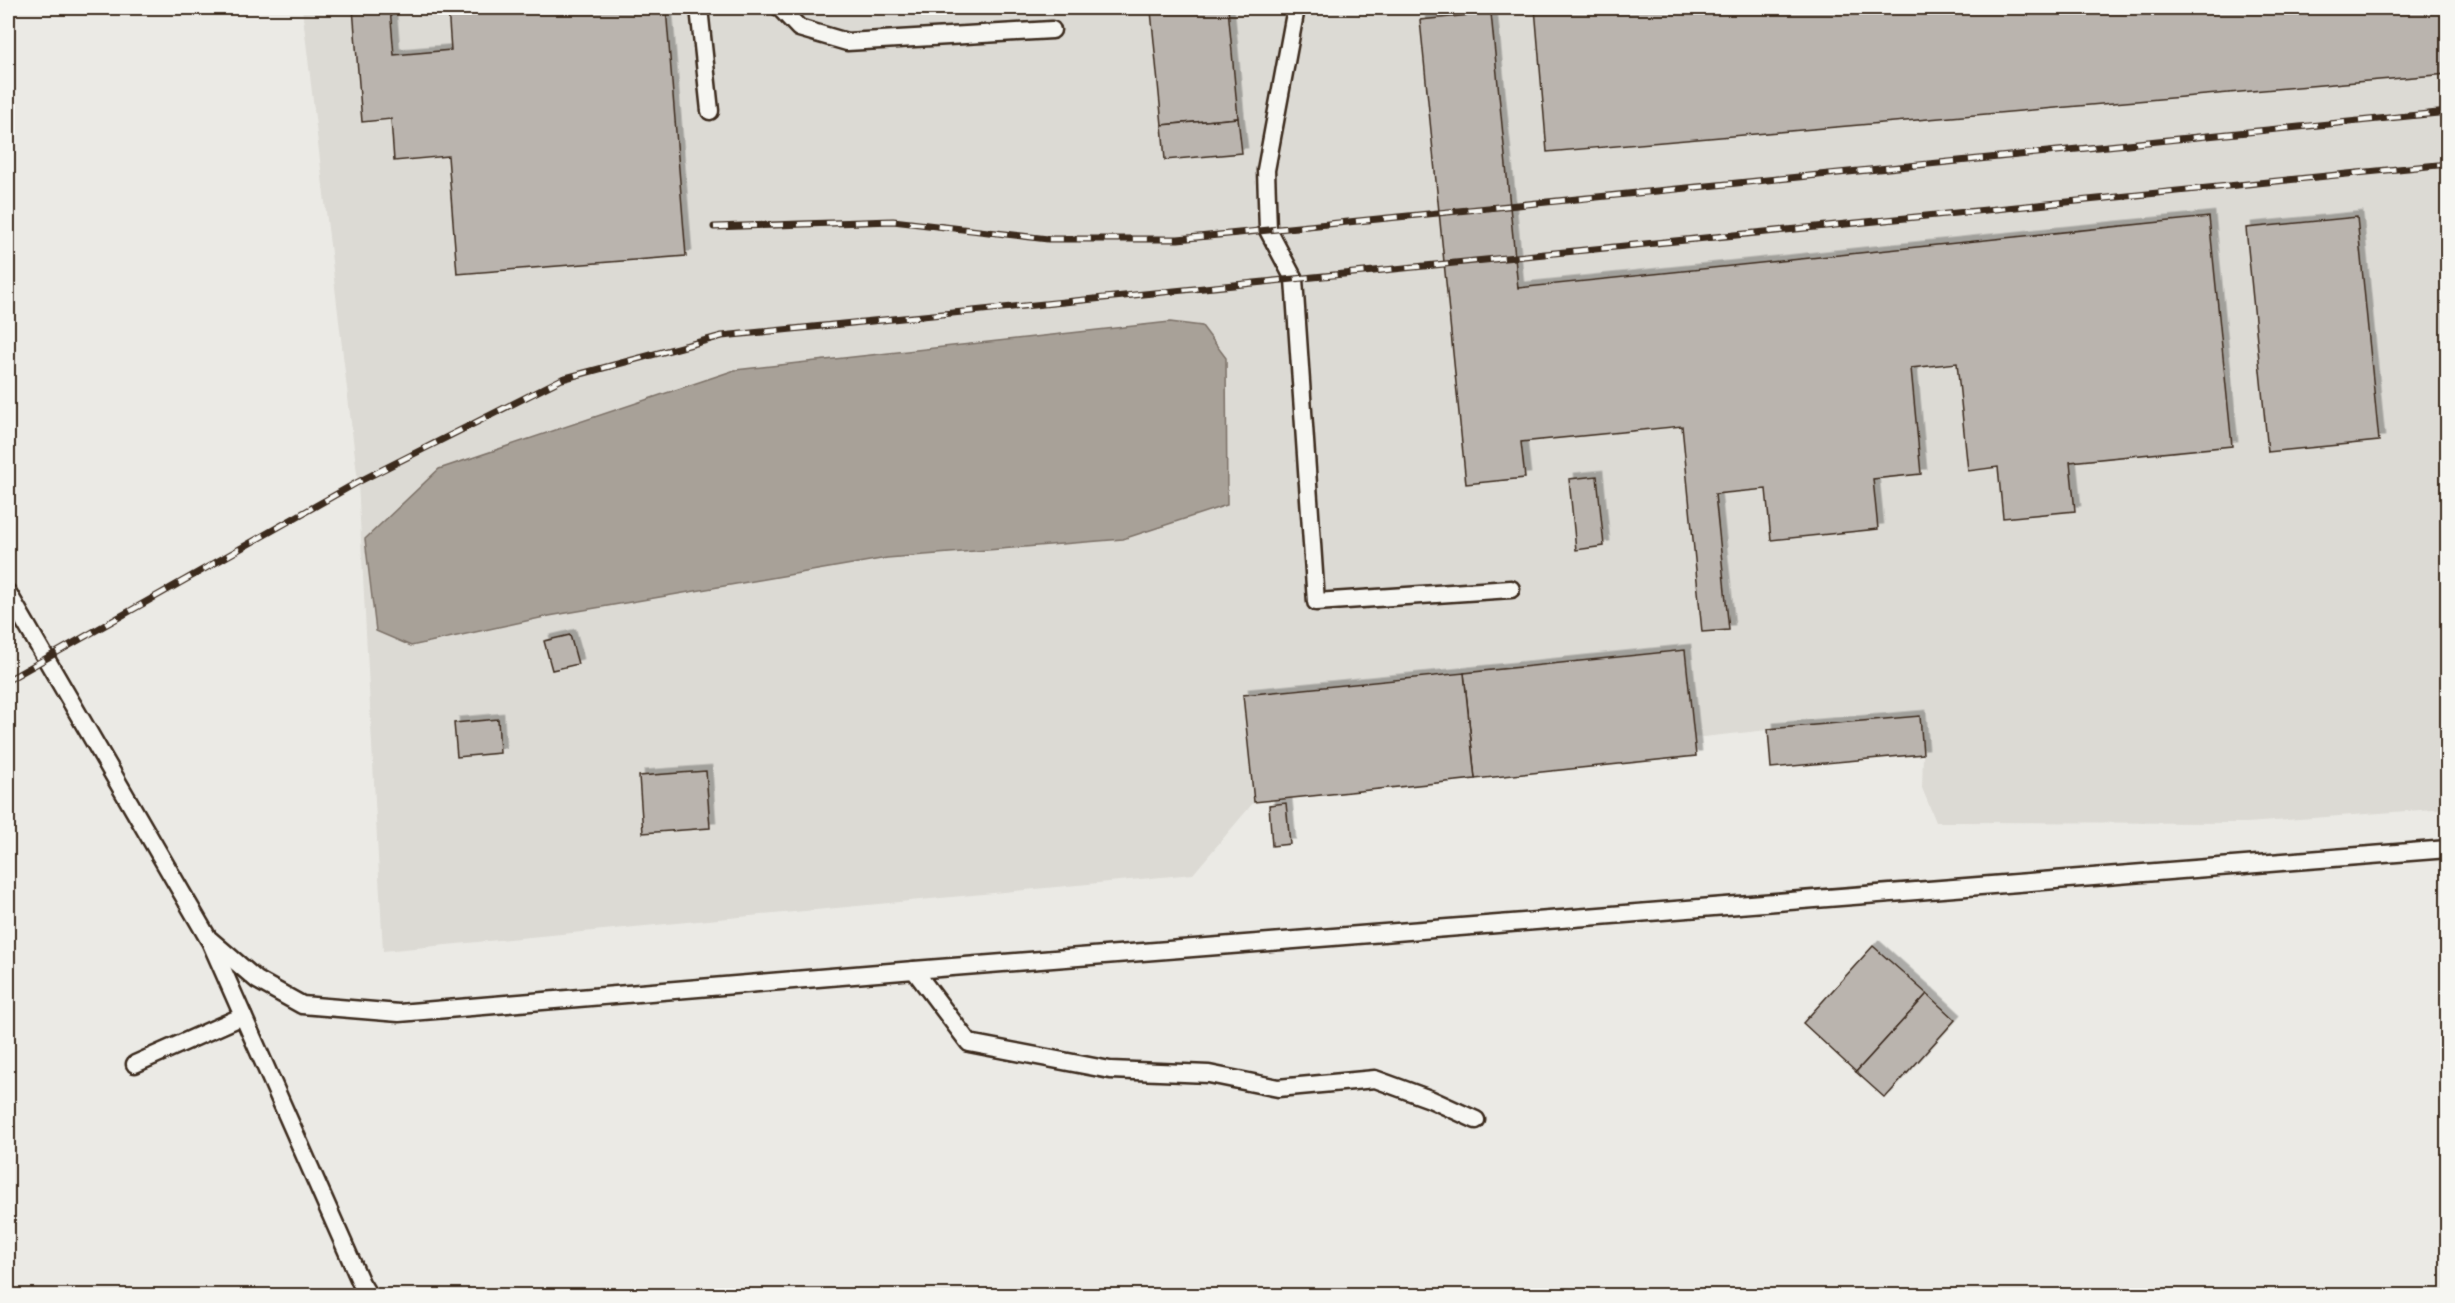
<svg xmlns="http://www.w3.org/2000/svg" width="2455" height="1303" viewBox="0 0 2455 1303" font-family="Caveat,sans-serif">
<style>
.built{fill:#dcdad4}
.water{fill:#a8a198;stroke:#7c7167;stroke-width:1.5}
.building{fill:#bab4ae;stroke:#3b2a1e;stroke-width:1.5;filter:url(#shadow)}
.lines{fill:none;stroke-linecap:round;stroke-linejoin:round}
.lane-casing{stroke:#3b2a1e;stroke-width:21}
.lane{stroke:#f6f6f2;stroke-width:16}
.rail-casing{stroke:#3b2a1e;stroke-width:7}
.rail{stroke:#f6f6f2;stroke-width:4.5;stroke-dasharray:14;stroke-linecap:butt}
</style>
<defs>
<filter id="shadow"><feDropShadow dx="5.5" dy="-5.5" stdDeviation="0" flood-color="#0004"/></filter>
</defs>
<rect width="100%" height="100%" fill="#ebeae5"/>
<filter id="ink" filterUnits="userSpaceOnUse"><feTurbulence type="fractalNoise" baseFrequency=".0167" numOctaves="2"/><feDisplacementMap in="SourceGraphic" scale="12" xChannelSelector="R" yChannelSelector="G"/><feConvolveMatrix kernelMatrix="1 2 1 2 8 2 1 2 1" color-interpolation-filters="sRGB"/></filter>
<g filter="url(#ink)">
<path class="built" d="M 302,8 L 2447,8 L 2447,808 L 2247,823 L 1936,822 L 1922,788 L 1923,754 L 1771,768 L 1768,730 L 1694,738 L 1696,756 L 1254,802 L 1193,874 L 383,951 L 358,482 Z"/>
<path class="water" d="M 1170,322 L 1202,326 L 1226,358 L 1227,505 L 1123,539 L 887,558 L 549,616 L 411,646 L 376,631 L 365,539 L 439,469 L 735,370 Z"/>
<g class="building">
<path d="M 353,8 L 390,8 L 394,55 L 451,50 L 448,8 L 666,8 L 686,256 L 457,274 L 448,156 L 394,161 L 391,119 L 362,122 Z"/>
<path d="M 1189,8 L 1228,8 L 1238,118 L 1162,125 L 1151,11 Z"/>
<path d="M 1535,8 L 2448,8 L 2448,74 L 1547,152 Z"/>
<path d="M 1491,13 L 1518,288 L 2209,217 L 2232,446 L 2070,462 L 2075,511 L 2003,518 L 1998,467 L 1968,471 L 1957,363 L 1911,368 L 1921,474 L 1873,479 L 1878,529 L 1771,540 L 1766,489 L 1715,494 L 1729,630 L 1702,632 L 1682,426 L 1521,442 L 1525,478 L 1466,484 L 1420,20 Z"/>
<path d="M 1238,118 L 1242,153 L 1165,160 L 1162,125 Z"/>
<path d="M 2357,217 L 2379,441 L 2268,452 L 2246,228 Z"/>
<path d="M 1597,476 L 1604,546 L 1576,550 L 1569,479 Z"/>
<path d="M 570,635 L 578,664 L 552,670 L 544,641 Z"/>
<path d="M 1685,650 L 1696,756 L 1475,779 L 1464,673 Z"/>
<path d="M 1464,673 L 1475,779 L 1254,802 L 1243,695 Z"/>
<path d="M 1920,716 L 1923,754 L 1771,768 L 1768,729 Z"/>
<path d="M 498,719 L 500,753 L 457,757 L 454,723 Z"/>
<path d="M 706,771 L 710,828 L 643,833 L 639,776 Z"/>
<path d="M 1286,803 L 1290,844 L 1272,846 L 1269,805 Z"/>
<path d="M 1873,946 L 1927,994 L 1856,1072 L 1803,1023 Z"/>
<path d="M 1927,994 L 1955,1020 L 1885,1098 L 1856,1072 Z"/>
</g>
<g class="lines">
<defs>
<g id="lane">
<path d="M 699,8 L 710,111"/>
<path d="M 780,8 L 799,28 L 847,42 L 1052,30"/>
<path d="M 1296,8 L 1266,170 L 1268,230 L 1294,279 L 1316,602 L 1511,589"/>
<path d="M 8,593 L 208,938 L 257,980 L 302,1005 L 399,1013 L 914,970 L 2448,849"/>
<path d="M 210,941 L 361,1283 L 369,1296"/>
<path d="M 914,970 L 969,1043 L 1110,1070 L 1209,1074 L 1278,1088 L 1375,1079 L 1430,1099 L 1476,1120"/>
<path d="M 135,1064 L 243,1016"/>
</g>
</defs>
<use href="#lane" class="lane-casing"/>
<use href="#lane" class="lane"/>
<defs>
<g id="rail">
<path d="M 714,227 L 893,221 L 1048,239 L 1178,239 L 2448,112"/>
<path d="M 8,680 L 358,482 L 562,379 L 722,336 L 2448,164"/>
</g>
</defs>
<use href="#rail" class="rail-casing"/>
<use href="#rail" class="rail"/>
</g>
</g>
<rect width="2455" height="1303" fill="none" stroke="#f6f6f2" stroke-width="30"/>
<rect x="15" y="15" width="2425" height="1273" fill="none" stroke="#3b2a1e" stroke-width="2" filter="url(#ink)"/>
</svg>
